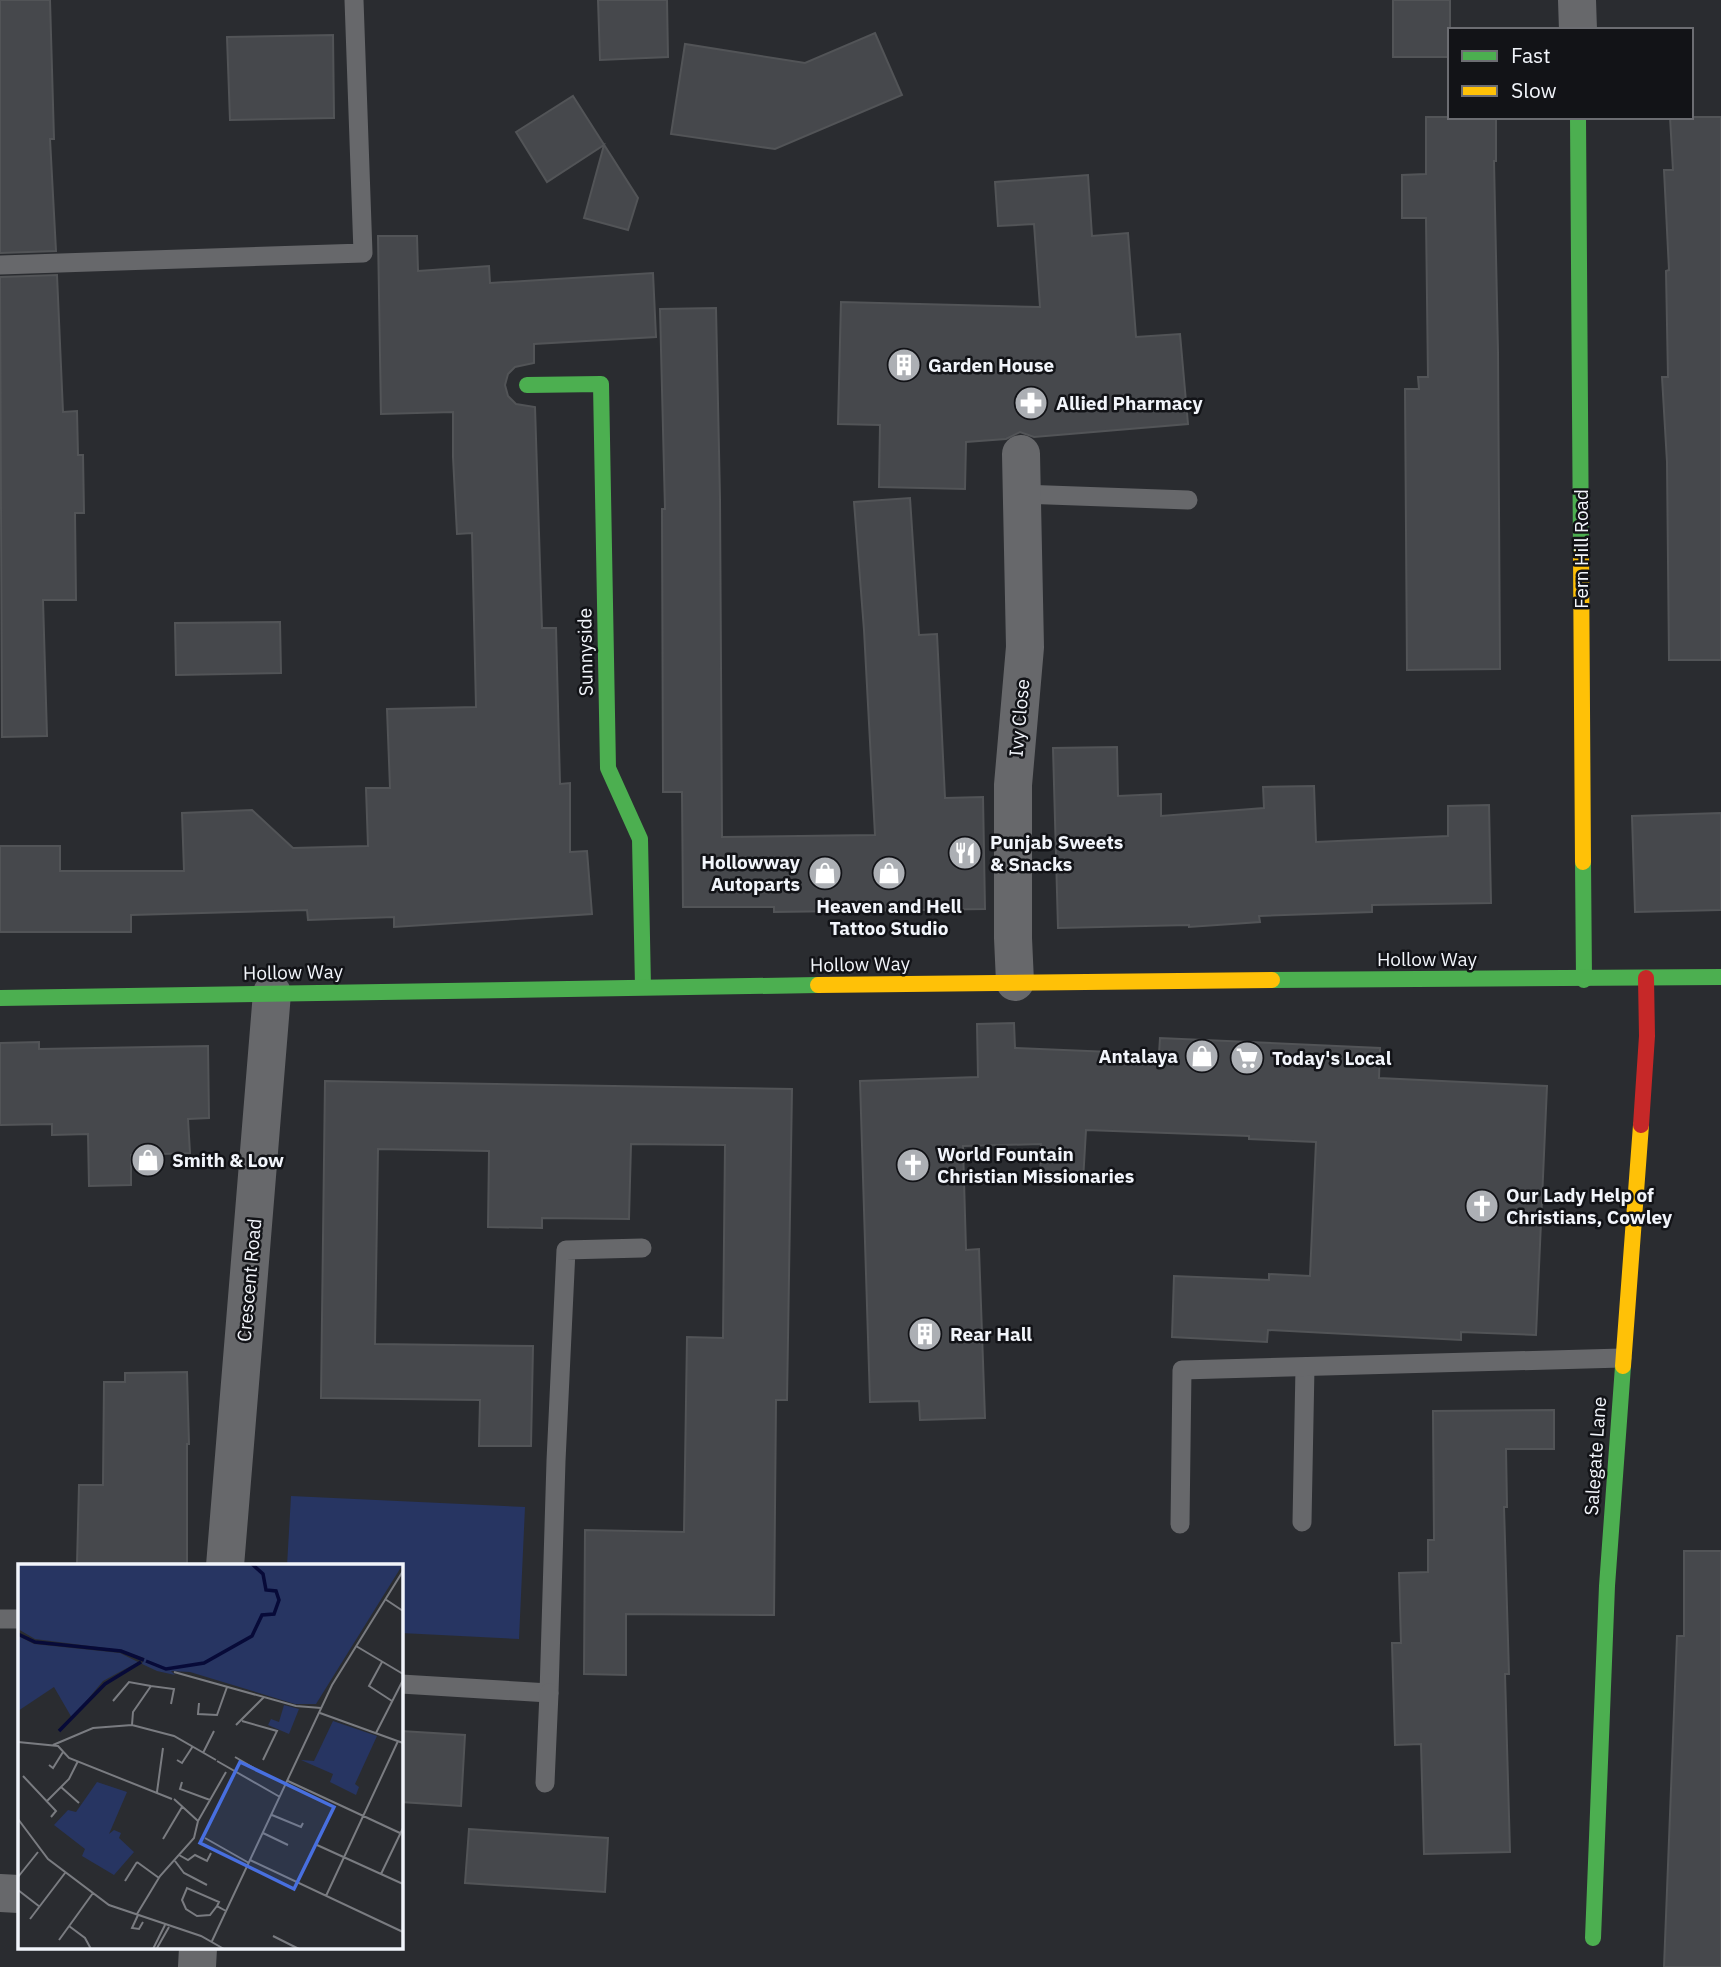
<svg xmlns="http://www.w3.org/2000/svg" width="1721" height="1967" viewBox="0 0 1721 1967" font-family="'IBM Plex Sans',sans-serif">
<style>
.green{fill:#273562}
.building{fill:#46484c;stroke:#525457;stroke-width:2}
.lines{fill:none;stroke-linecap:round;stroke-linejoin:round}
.lane{stroke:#67686b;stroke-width:19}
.street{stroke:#67686b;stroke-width:38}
.fast{stroke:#4caf50;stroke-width:16}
.slow{stroke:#ffc107;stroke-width:16}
.jam{stroke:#c62828;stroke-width:16}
.labels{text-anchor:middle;stroke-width:5;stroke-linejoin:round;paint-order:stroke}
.poi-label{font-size:19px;font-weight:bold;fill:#f2f5fb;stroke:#121317;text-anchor:start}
.street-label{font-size:19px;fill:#f2f5fb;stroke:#121317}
.inset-river{fill:none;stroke:#070a38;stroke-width:3.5}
.inset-road{fill:none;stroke:#7a7c81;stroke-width:2}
.view{fill:#486fdf;fill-opacity:0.15;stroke:#486fdf;stroke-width:3.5}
.inset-edge{fill:none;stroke:#f2f5fb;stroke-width:3.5}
</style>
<rect width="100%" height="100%" fill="#2a2c30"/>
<path class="green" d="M 291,1496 L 525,1507 L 519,1639 L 401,1633 L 401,1566 L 287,1566 Z"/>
<g class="building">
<path d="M 0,0 L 50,0 L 54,139 L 50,139 L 56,251 L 0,253 Z"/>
<path d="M 598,0 L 667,0 L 668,57 L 600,60 Z"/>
<rect x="1393" y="0" width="57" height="57"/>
<path d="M 875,33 L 902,95 L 775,149 L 671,134 L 685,44 L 805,63 Z"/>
<path d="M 333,35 L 334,118 L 230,120 L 227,37 Z"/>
<path d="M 573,96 L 638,198 L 628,230 L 584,218 L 604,145 L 547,182 L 516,132 Z"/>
<path d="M 1426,117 L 1496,117 L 1496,161 L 1494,161 L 1498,352 L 1500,669 L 1407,670 L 1405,389 L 1419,389 L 1418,377 L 1428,377 L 1426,218 L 1402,218 L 1402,175 L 1426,174 Z"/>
<path d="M 1670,117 L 1721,117 L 1721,660 L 1669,660 L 1667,462 L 1662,377 L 1668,377 L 1666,271 L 1669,270 L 1664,170 L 1673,170 Z"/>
<path d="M 1088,175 L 1092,236 L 1128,233 L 1136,337 L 1180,334 L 1188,424 L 1034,437 L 1020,432 L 1006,439 L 966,442 L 965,489 L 879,487 L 880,425 L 838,424 L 841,302 L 1040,307 L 1034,224 L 998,226 L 995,182 Z"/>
<path d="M 378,236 L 417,236 L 418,271 L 489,266 L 490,283 L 653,273 L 656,337 L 534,344 L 534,363 L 515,367 L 508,374 L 505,385 L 508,396 L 516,404 L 535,407 L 542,628 L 556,628 L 560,784 L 570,783 L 570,852 L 587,851 L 592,914 L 394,927 L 394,917 L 308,920 L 307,910 L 131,915 L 131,932 L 0,932 L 0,846 L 60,846 L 60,871 L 184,871 L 182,813 L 252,810 L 293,848 L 368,846 L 366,788 L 390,788 L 387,709 L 476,707 L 472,533 L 457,534 L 453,457 L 453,412 L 381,414 Z"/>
<path d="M 57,275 L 63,412 L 77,411 L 78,455 L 83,455 L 84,513 L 75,513 L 76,600 L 43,600 L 47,736 L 2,737 L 0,277 Z"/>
<path d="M 716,308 L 720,499 L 722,837 L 875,835 L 864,630 L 854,502 L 910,498 L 919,635 L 937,634 L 945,798 L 983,797 L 985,909 L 774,912 L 774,907 L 683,907 L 682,792 L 663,792 L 662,509 L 665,509 L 660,309 Z"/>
<path d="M 280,622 L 281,673 L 176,675 L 175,623 Z"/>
<path d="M 1117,747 L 1118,796 L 1161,794 L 1161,816 L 1264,808 L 1263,787 L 1314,786 L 1316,842 L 1448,836 L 1448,806 L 1489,805 L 1491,903 L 1372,905 L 1372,912 L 1259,916 L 1260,922 L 1189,927 L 1189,925 L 1058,928 L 1053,748 Z"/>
<path d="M 1721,813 L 1721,910 L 1635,912 L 1632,816 Z"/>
<path d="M 1014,1023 L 1015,1048 L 1159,1054 L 1160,1038 L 1380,1048 L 1379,1078 L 1547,1086 L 1536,1335 L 1461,1332 L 1461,1340 L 1268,1330 L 1267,1342 L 1172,1337 L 1174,1276 L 1269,1280 L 1269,1274 L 1310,1276 L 1316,1142 L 1249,1139 L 1249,1136 L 1086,1130 L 1083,1181 L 1040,1179 L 1041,1144 L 963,1146 L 966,1250 L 979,1249 L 985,1418 L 920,1420 L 919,1401 L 870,1402 L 860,1081 L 978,1077 L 977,1024 Z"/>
<path d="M 39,1042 L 39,1049 L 208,1046 L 209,1118 L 188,1119 L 190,1153 L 131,1155 L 131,1185 L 89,1186 L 88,1134 L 52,1135 L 52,1124 L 0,1125 L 0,1043 Z"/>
<path d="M 325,1081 L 792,1089 L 787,1400 L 776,1400 L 774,1615 L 626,1614 L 626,1675 L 584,1674 L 585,1530 L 684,1532 L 687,1337 L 723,1338 L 725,1145 L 631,1144 L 629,1219 L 542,1218 L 542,1228 L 488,1227 L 489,1151 L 378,1149 L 375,1344 L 533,1346 L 531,1446 L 479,1446 L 480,1400 L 321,1398 Z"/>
<path d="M 187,1372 L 189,1444 L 187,1444 L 187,1566 L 77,1564 L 79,1485 L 103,1485 L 104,1382 L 125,1382 L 125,1373 Z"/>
<path d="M 1554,1410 L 1554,1449 L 1506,1449 L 1507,1507 L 1504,1507 L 1509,1674 L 1505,1674 L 1510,1852 L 1424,1854 L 1421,1744 L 1395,1745 L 1392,1643 L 1401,1643 L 1399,1573 L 1428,1572 L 1428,1540 L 1434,1540 L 1433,1411 Z"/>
<path d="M 1684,1551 L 1721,1551 L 1721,1967 L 1664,1967 L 1677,1636 L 1684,1636 Z"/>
<path d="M 401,1731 L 465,1735 L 461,1806 L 401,1802 Z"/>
<path d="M 469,1829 L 608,1838 L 605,1892 L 465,1883 Z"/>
</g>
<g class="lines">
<g class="lane">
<path d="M 0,265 L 363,253 L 354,0"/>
<path d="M 1021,494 L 1188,500"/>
<path d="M 1302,1522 L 1305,1367"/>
<path d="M 1180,1524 L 1182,1370 L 1622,1358"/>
<path d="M 0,1619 L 19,1619"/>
<path d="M 401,1684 L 549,1693 L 556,1461 L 566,1250 L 642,1248"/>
<path d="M 545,1783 L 549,1693"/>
</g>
<g class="street">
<path d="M 1577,0 L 1578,30"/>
<path d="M 1015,982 L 1013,938 L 1013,785 L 1025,647 L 1021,454"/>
<path d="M 225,1566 L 272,993"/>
<path d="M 0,1893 L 19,1894"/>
<path d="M 197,1967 L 198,1948"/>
</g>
<g class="fast">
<path d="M 1578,117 L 1581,554"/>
<path d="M 527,385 L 601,384 L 608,768 L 640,839 L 643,987"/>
<path d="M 1583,862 L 1584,980"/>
<path d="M 1272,980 L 1721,977"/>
<path d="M 0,998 L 818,985"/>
<path d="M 1593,1938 L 1607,1586 L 1623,1366"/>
</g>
<g class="slow">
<path d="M 1581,554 L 1583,862"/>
<path d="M 818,985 L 1272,980"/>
<path d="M 1623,1366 L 1641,1125"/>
</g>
<path class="jam" d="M 1641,1125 L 1647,1036 L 1646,978"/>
</g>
<defs>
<symbol id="building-disc" viewBox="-11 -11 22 22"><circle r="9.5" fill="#acafb4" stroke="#121317"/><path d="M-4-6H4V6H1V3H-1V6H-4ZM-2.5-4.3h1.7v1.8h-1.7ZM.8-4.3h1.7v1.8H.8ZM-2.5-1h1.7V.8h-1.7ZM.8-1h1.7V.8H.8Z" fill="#fff"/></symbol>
<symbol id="pharmacy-disc" viewBox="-11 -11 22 22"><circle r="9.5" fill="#acafb4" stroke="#121317"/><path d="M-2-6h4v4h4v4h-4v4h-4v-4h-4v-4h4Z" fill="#fff"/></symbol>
<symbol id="restaurant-disc" viewBox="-11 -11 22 22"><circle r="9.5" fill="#acafb4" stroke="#121317"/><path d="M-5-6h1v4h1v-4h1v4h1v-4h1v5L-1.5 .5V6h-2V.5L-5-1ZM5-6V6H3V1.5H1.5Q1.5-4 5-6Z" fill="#fff"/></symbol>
<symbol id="shop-disc" viewBox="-11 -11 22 22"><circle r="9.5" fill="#acafb4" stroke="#121317"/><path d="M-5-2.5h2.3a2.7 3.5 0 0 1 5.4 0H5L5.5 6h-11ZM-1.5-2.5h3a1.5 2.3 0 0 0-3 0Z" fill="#fff"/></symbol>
<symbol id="supermarket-disc" viewBox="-11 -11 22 22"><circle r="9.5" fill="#acafb4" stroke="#121317"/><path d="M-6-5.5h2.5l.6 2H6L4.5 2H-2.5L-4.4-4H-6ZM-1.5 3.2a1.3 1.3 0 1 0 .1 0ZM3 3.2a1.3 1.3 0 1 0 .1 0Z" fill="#fff"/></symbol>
<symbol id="church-disc" viewBox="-11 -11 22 22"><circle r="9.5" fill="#acafb4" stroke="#121317"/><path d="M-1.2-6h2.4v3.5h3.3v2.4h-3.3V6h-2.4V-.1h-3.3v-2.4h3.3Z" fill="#fff"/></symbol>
</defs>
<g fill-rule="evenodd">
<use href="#building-disc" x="885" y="346" width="38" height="38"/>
<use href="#pharmacy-disc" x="1012" y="384" width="38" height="38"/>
<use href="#restaurant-disc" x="946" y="834" width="38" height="38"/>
<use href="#shop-disc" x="806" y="854" width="38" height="38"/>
<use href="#shop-disc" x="870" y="854" width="38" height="38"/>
<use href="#shop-disc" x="1183" y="1037" width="38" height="38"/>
<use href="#supermarket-disc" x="1228" y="1039" width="38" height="38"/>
<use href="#shop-disc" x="129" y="1141" width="38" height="38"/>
<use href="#church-disc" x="894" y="1146" width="38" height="38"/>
<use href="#church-disc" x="1463" y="1187" width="38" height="38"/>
<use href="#building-disc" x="906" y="1315" width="38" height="38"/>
</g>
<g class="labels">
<g class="poi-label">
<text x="928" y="372">Garden House</text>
<text x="1056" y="410">Allied Pharmacy</text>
<text x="990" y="849">Punjab Sweets<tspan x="990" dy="22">&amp; Snacks</tspan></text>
<text x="800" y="869" text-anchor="end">Hollowway<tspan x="800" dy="22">Autoparts</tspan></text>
<text x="889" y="913" text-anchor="middle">Heaven and Hell<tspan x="889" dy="22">Tattoo Studio</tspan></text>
<text x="1178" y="1063" text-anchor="end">Antalaya</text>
<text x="1272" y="1065">Today's Local</text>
<text x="937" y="1161">World Fountain<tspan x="937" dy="22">Christian Missionaries</tspan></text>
<text x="172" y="1167">Smith &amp; Low</text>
<text x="1506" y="1202">Our Lady Help of<tspan x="1506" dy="22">Christians, Cowley</tspan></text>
<text x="950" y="1341">Rear Hall</text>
</g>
<g class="street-label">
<text transform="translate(1581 549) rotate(-90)" y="7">Fern Hill Road</text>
<text transform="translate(585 652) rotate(-91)" y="7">Sunnyside</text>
<text transform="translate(1019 718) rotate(-85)" y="7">Ivy Close</text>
<text x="1427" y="966">Hollow Way</text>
<text transform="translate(860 964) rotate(-1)" y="7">Hollow Way</text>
<text transform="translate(293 972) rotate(-1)" y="7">Hollow Way</text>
<text transform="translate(249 1280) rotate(-85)" y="7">Crescent Road</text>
<text transform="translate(1595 1456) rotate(-86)" y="7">Salegate Lane</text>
</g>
</g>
<g transform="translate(18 1564)">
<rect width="385" height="385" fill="#2a2c30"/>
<path d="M 0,0 L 385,0 L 298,140 L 277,140 L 172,108 L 153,107 L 157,111 L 139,107 L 124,100 L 126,94 L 103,86 L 17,75 L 0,65 ZM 0,72 L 16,80 L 102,89 L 120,98 L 85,117 L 54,154 L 36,123 L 0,147 ZM 266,141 L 281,145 L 271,170 L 250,161 L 253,155 L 261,158 ZM 315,157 L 359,172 L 337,220 L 341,223 L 338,231 L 312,218 L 315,210 L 283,196 L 296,197 ZM 79,218 L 109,228 L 91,270 L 96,266 L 103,269 L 101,274 L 116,288 L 96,311 L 64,292 L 67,285 L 36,261 L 50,246 L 58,248 Z" fill="#273562"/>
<path class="inset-river" d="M 0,70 L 17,78 L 103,87 L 126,96M 128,97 L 148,105 L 186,99 L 234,72 L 244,51 L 256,50 L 261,36 L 258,27 L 248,26 L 245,10 L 234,0M 41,167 L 87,120 L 123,98"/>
<path class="inset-road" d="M 367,35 L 385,47M 338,82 L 385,110M 364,98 L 351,122 L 374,137M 156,108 L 278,142 L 303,144M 95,137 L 111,118 L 133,122M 181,139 L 180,150 L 199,151 L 209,123M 302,149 L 385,179M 224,157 L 259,167 L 245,196M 114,161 L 115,148 L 133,122 L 156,125 L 153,140M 218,161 L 246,133M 358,169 L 385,116M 0,178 L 40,182 L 51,194 L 154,235M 35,181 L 75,164 L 114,161 L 156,172 L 198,196M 185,189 L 196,167M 217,193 L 236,204M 159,196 L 164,199 L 175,182M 199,197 L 262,233M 31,201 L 35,204 L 45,188M 5,212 L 38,247 L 33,253M 270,217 L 382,269M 164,218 L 162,225 L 192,236M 43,223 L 61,239M 139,228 L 145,184M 156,235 L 180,257M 28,238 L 51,215 L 60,197M 254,251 L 283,263 L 285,259M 0,255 L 30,295 L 91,341 L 183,372 L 206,385M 245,269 L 270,281M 187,274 L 231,299M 145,275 L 164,243M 299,281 L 385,320M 161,291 L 170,296 L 177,291 L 189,297 L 193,289M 232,296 L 385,368M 157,297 L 166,309 L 189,321M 119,298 L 141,314M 363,310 L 385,264M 0,313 L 20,288M 107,317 L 119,298M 0,326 L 22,343M 308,332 L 380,177M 199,342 L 192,351 L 179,352 L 168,345 L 164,336 L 169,324 L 201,338 L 199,342 L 208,347M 119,350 L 142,312 L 176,274 L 180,257 L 208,208M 120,351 L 114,364 L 121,365 L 125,358M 12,355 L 47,309M 51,362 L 67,374 L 73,385M 255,372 L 281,385M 41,376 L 75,329M 194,377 L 314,121 L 385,7M 139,384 L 151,363M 135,385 L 147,361"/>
<path class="view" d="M 222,198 L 316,243 L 276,325 L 182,279 Z"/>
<rect width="385" height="385" class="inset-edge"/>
</g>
<rect x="1448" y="28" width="245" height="91" fill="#121317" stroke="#6c6d72" stroke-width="2"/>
<rect x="1462" y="51" width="35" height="10" fill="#4caf50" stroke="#6c6d72" stroke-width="2"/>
<text x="1511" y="63" font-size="21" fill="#f2f5fb">Fast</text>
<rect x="1462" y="86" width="35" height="10" fill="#ffc107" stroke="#6c6d72" stroke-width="2"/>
<text x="1511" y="98" font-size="21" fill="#f2f5fb">Slow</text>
</svg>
